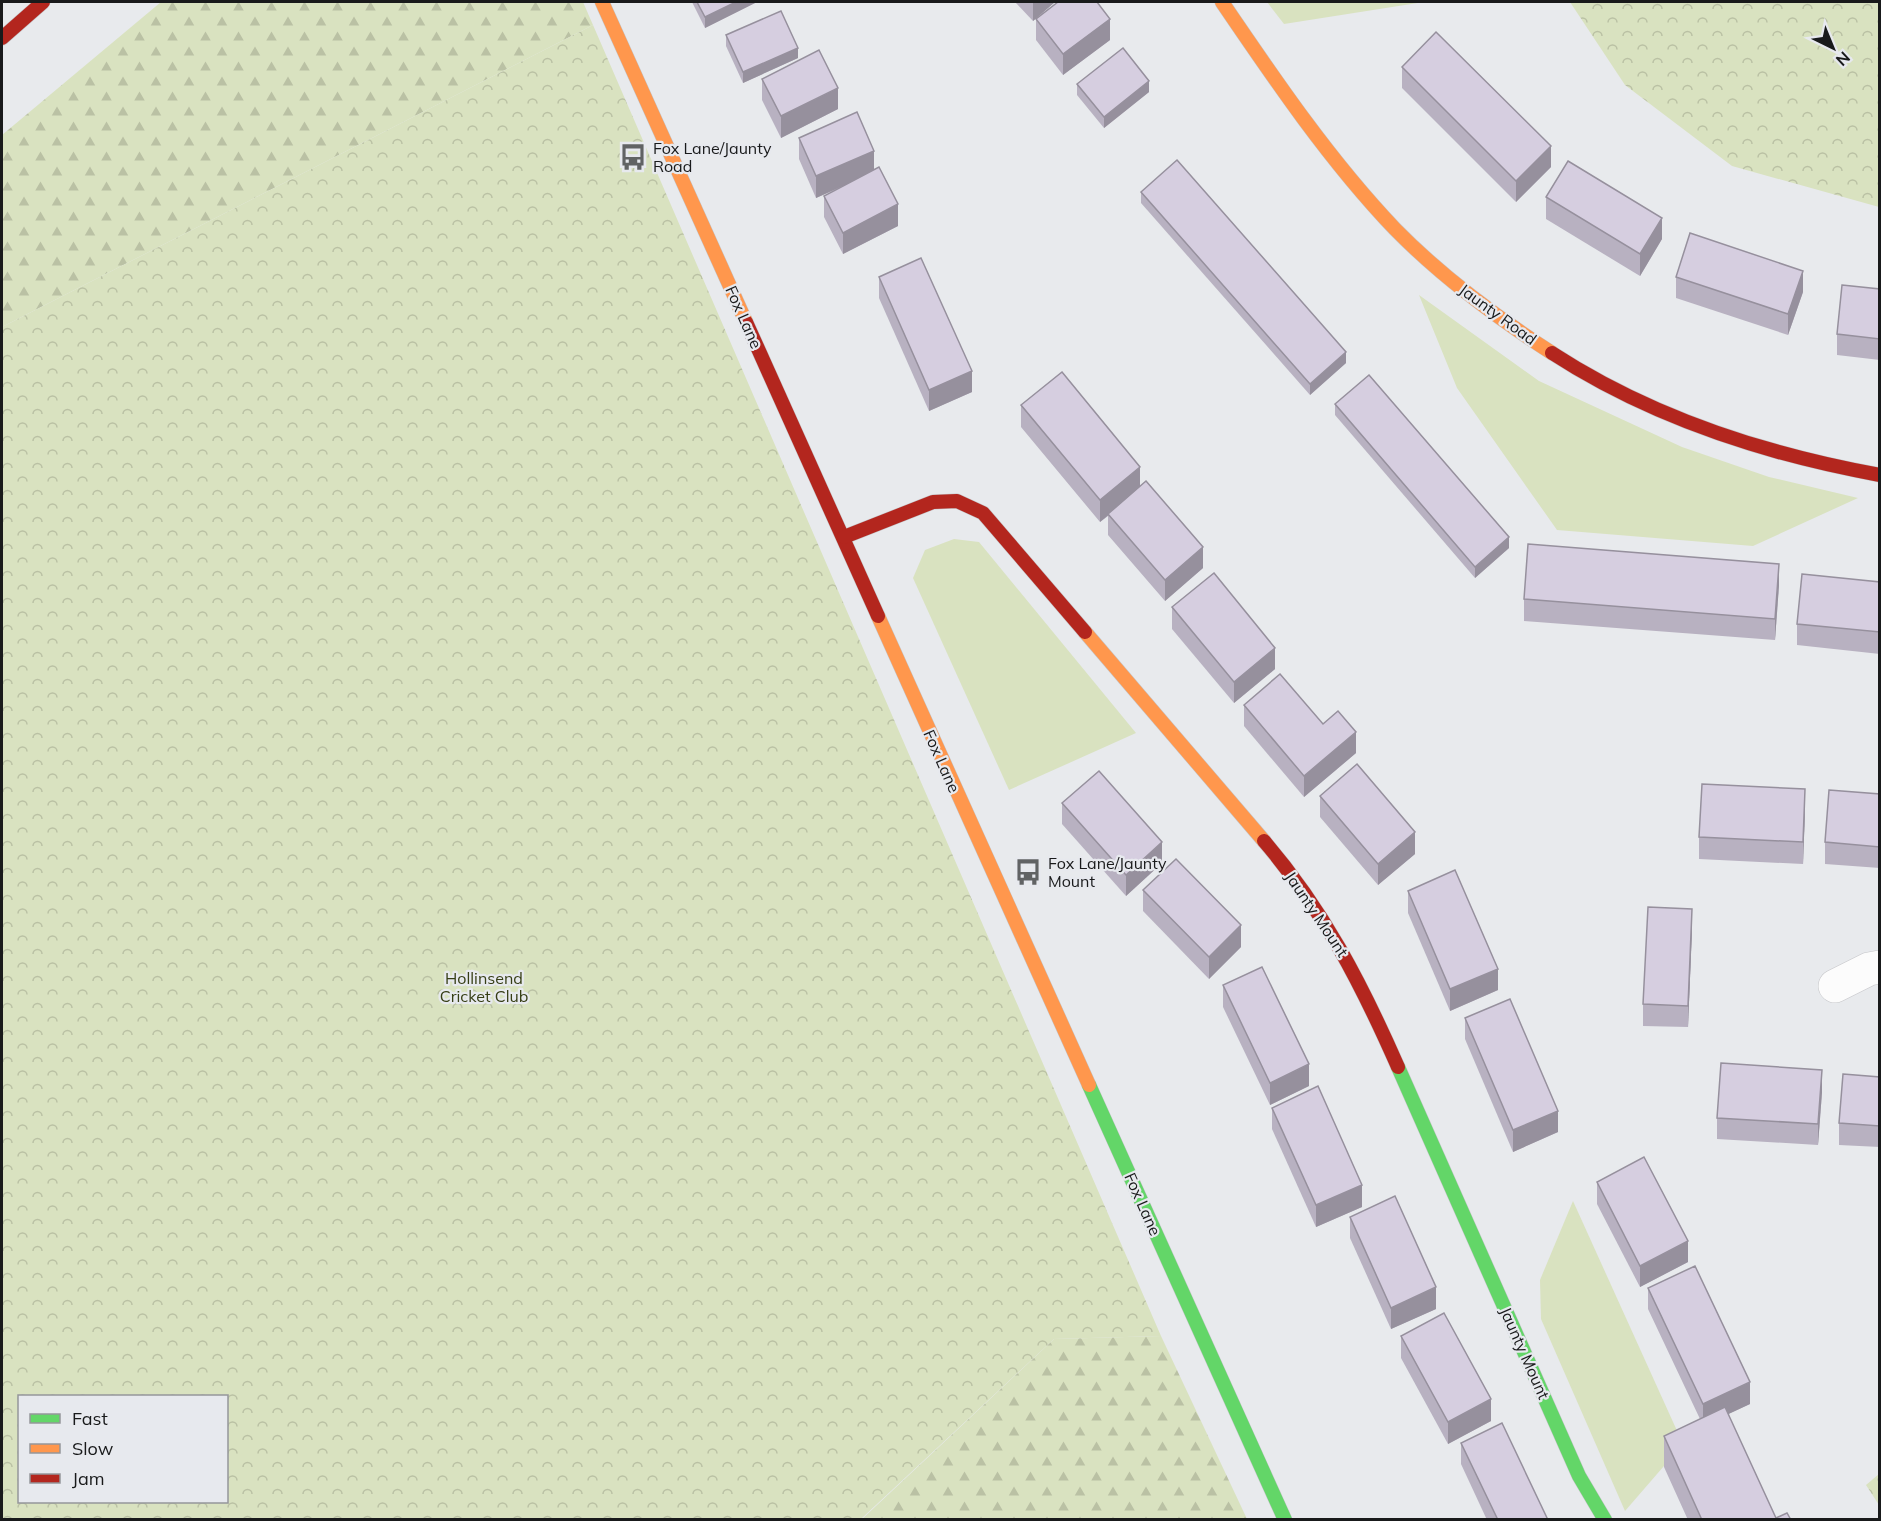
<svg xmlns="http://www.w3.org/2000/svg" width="1881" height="1521" viewBox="0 0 1881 1521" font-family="Mulish,sans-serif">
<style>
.green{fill:#d9e2c0}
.forest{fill:url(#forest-firs)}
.park{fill:url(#park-crowns);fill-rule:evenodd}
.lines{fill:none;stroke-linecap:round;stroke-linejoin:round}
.street-casing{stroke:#c4c5c8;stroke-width:34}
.fast-casing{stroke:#c4c5c8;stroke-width:15}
.slow-casing{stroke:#c4c5c8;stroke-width:15}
.jam-casing{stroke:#c4c5c8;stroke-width:15}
.street{stroke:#fcfcfc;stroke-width:33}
.fast{stroke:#63d668;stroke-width:14}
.slow{stroke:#ff974d;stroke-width:14}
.jam{stroke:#b3261e;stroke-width:14}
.wall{fill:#b8b1c1}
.shaded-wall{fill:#96909d}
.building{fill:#d6cee0;stroke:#96909d;stroke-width:1.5}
.labels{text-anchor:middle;stroke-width:4.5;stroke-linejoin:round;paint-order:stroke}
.poi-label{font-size:16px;fill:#191a1b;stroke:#e7e9ee;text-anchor:start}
.street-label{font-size:16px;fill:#191a1b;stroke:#e7e9ee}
.park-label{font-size:16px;fill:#363e15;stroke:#e7e9ee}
</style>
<defs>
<pattern id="forest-firs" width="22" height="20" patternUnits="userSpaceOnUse" patternTransform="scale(1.5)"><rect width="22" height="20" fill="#d9e2c0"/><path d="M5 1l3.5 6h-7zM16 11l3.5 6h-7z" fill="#bac1a4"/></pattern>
<pattern id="park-crowns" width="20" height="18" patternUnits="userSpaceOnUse" patternTransform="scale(1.5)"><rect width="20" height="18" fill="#d9e2c0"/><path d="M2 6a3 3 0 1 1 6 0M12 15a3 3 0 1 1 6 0" fill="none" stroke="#bac1a4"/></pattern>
</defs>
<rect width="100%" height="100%" fill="#e8eaed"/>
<g class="green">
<path d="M 1267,2 L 1424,2 L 1284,24 Z"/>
<path d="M 1419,295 L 1539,381 L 1682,447 L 1769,477 L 1858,498 L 1753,546 L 1557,530 L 1457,388 Z"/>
<path d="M 954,539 L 979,542 L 1136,733 L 1009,790 L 913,578 L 925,550 Z"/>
<path d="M 1573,1201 L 1683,1444 L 1625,1511 L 1541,1319 L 1540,1280 Z"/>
</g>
<g class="forest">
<path d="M 161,2 L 583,2 L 593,25 L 2,327 L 2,135 Z"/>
<path d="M 1161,1336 L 1247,1519 L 861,1520 L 1054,1339 Z"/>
</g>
<g class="park">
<path d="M 1570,2 L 1879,2 L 1879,207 L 1732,166 L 1625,85 Z"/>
<path d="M 593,25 L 1161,1336 L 1054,1339 L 861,1519 L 2,1519 L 2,327 ZM 20,1396 L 226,1396 L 226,1502 L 20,1502 Z"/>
<path d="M 1879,1474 L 1879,1505 L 1866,1485 Z"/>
</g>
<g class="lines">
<defs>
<path id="street" d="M 1835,986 L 1869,969 L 1880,967"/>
<g id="fast">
<path d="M 1398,1067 L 1579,1476 L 1605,1520"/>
<path d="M 1089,1085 L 1285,1520"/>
</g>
<g id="slow">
<path d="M 602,2 L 746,322"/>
<path d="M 1222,2 C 1275,80 1330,161 1395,229 C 1442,277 1496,317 1552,353"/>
<path d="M 878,616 L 1089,1085"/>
<path d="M 1085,632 L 1264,841"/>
</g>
<g id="jam">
<path d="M 2,38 L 43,2"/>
<path d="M 746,322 L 878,616"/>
<path d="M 1552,353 C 1652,418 1764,454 1880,475"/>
<path d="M 844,537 L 933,502 L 957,501 L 983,513 L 1085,632"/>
<path d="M 1264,841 C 1324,911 1361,983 1398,1067"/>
</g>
</defs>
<use href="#street" class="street-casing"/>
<use href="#fast" class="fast-casing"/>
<use href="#slow" class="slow-casing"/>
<use href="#jam" class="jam-casing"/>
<use href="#street" class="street"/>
<use href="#fast" class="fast"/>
<use href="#slow" class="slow"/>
<use href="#jam" class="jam"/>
</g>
<g class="wall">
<path d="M 692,2 L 757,2 L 705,28 Z"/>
<path d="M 1015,2 L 1055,2 L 1033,21 Z"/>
<path d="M 1036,19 L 1110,40 L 1063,75 L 1036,40 Z"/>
<path d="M 726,35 L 798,58 L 743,83 L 726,46 Z"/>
<path d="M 1402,67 L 1551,167 L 1516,202 L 1402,88 Z"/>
<path d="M 762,79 L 838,109 L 781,138 L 762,100 Z"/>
<path d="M 1077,84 L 1149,92 L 1104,128 L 1077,95 Z"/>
<path d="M 799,138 L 874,169 L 898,226 L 843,254 L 824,217 L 824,196 L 839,188 L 816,198 L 799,159 Z"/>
<path d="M 1141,192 L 1346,363 L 1310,395 L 1141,203 Z"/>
<path d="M 1546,197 L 1662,239 L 1640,276 L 1546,219 Z"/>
<path d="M 879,277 L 972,392 L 929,411 L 879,298 Z"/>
<path d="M 1676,277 L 1803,292 L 1788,335 L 1676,298 Z"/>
<path d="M 1880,289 L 1880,360 L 1837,355 L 1837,334 Z"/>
<path d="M 1335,404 L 1509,548 L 1475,578 L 1335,415 Z"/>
<path d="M 1021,405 L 1140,486 L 1203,568 L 1165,601 L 1108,535 L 1108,516 L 1100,522 L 1021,427 Z"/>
<path d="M 1880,582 L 1880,654 L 1797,645 L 1797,624 Z"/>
<path d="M 1779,585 L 1775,640 L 1524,621 L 1524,599 Z"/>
<path d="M 1172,607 L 1275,669 L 1234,703 L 1172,629 Z"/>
<path d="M 1244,705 L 1323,724 L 1356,753 L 1304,797 L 1244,726 Z"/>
<path d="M 1880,794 L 1880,868 L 1825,864 L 1825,842 Z"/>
<path d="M 1320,796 L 1415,854 L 1378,885 L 1320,817 Z"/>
<path d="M 1062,803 L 1162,863 L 1126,896 L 1062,824 Z"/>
<path d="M 1805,810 L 1803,864 L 1699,859 L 1699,837 Z"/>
<path d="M 1143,890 L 1241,947 L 1209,979 L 1143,911 Z"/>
<path d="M 1408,891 L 1498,990 L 1450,1011 L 1408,913 Z"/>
<path d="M 1692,930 L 1688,1027 L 1643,1026 L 1643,1004 Z"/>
<path d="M 1223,985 L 1309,1086 L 1270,1105 L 1223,1007 Z"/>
<path d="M 1465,1018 L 1558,1132 L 1513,1152 L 1465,1039 Z"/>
<path d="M 1880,1077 L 1880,1147 L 1839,1145 L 1839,1123 Z"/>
<path d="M 1822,1092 L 1818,1145 L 1717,1139 L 1717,1118 Z"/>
<path d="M 1272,1108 L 1362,1207 L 1316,1227 L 1272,1129 Z"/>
<path d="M 1597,1182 L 1688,1262 L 1640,1287 L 1597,1204 Z"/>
<path d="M 1350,1217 L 1436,1309 L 1391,1329 L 1350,1238 Z"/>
<path d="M 1648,1288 L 1750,1404 L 1728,1414 L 1776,1518 L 1791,1520 L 1688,1520 L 1664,1467 L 1664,1436 L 1700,1419 L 1648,1309 Z"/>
<path d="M 1401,1336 L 1491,1421 L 1448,1444 L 1401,1358 Z"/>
<path d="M 1461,1443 L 1548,1520 L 1487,1520 L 1461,1464 Z"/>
</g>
<g class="shaded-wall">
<path d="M 736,2 L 757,2 L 705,28 L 705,17 Z"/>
<path d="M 1033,2 L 1055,2 L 1033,21 Z"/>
<path d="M 1110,19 L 1110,40 L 1063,75 L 1063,54 Z"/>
<path d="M 798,48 L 798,58 L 743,83 L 743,72 Z"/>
<path d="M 1149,81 L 1149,92 L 1104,128 L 1104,117 Z"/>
<path d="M 838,88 L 838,109 L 781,138 L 781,116 Z"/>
<path d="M 1551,146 L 1551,167 L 1516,202 L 1516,181 Z"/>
<path d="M 874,151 L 874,172 L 816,198 L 816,176 Z"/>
<path d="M 898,204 L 898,226 L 843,254 L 843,233 Z"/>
<path d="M 1662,218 L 1662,239 L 1640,276 L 1640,254 Z"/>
<path d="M 1803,271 L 1803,292 L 1788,335 L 1788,314 Z"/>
<path d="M 1346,352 L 1346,363 L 1310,395 L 1310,384 Z"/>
<path d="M 972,371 L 972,392 L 929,411 L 929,390 Z"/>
<path d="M 1140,467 L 1140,489 L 1100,522 L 1100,500 Z"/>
<path d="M 1509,537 L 1509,548 L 1475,578 L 1475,567 Z"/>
<path d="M 1203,547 L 1203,568 L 1165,601 L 1165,580 Z"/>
<path d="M 1779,564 L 1779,585 L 1775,640 L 1775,619 Z"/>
<path d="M 1275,648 L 1275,669 L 1234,703 L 1234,682 Z"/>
<path d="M 1356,732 L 1356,753 L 1304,797 L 1304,776 Z"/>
<path d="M 1805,789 L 1805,810 L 1803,864 L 1803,842 Z"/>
<path d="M 1415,832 L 1415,854 L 1378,885 L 1378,864 Z"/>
<path d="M 1162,842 L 1162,863 L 1126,896 L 1126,875 Z"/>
<path d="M 1692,909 L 1692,930 L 1688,1027 L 1688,1006 Z"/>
<path d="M 1241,925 L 1241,947 L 1209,979 L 1209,957 Z"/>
<path d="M 1498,969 L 1498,990 L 1450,1011 L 1450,989 Z"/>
<path d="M 1309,1064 L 1309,1086 L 1270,1105 L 1270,1083 Z"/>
<path d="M 1822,1070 L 1822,1092 L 1818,1145 L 1818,1124 Z"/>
<path d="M 1558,1111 L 1558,1132 L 1513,1152 L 1513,1130 Z"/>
<path d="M 1362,1185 L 1362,1207 L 1316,1227 L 1316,1205 Z"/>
<path d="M 1688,1241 L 1688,1262 L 1640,1287 L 1640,1266 Z"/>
<path d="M 1436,1287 L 1436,1309 L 1391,1329 L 1391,1308 Z"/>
<path d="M 1750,1382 L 1750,1404 L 1703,1426 L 1703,1404 Z"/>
<path d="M 1491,1399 L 1491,1421 L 1448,1444 L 1448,1422 Z"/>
</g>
<g class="building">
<path d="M 697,2 L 736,2 L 705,17 Z"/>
<path d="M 1058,2 L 1097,2 L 1110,19 L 1063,54 L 1036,19 Z"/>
<path d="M 781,11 L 798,48 L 743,72 L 726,35 Z"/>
<path d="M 1436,32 L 1551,146 L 1516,181 L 1402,67 Z"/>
<path d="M 1123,48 L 1149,81 L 1104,117 L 1077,84 Z"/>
<path d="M 819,50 L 838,88 L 781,116 L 762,79 Z"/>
<path d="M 857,112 L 874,151 L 816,176 L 799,138 Z"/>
<path d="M 1177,160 L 1346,352 L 1310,384 L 1141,192 Z"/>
<path d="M 1568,161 L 1662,218 L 1640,254 L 1546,197 Z"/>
<path d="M 879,167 L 898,204 L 843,233 L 824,196 Z"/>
<path d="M 1690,233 L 1803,271 L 1788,314 L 1676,277 Z"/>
<path d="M 921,258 L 972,371 L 929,390 L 879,277 Z"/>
<path d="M 1842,285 L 1880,289 L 1880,339 L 1837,334 Z"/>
<path d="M 1062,372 L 1140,467 L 1100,500 L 1021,405 Z"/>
<path d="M 1369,375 L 1509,537 L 1475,567 L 1335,404 Z"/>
<path d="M 1146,481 L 1203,547 L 1165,580 L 1108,514 Z"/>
<path d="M 1528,544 L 1779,564 L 1775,619 L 1524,599 Z"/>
<path d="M 1214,573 L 1275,648 L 1234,682 L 1172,607 Z"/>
<path d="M 1802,574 L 1880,582 L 1880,632 L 1797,624 Z"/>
<path d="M 1280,674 L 1323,724 L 1338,711 L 1356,732 L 1304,776 L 1244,705 Z"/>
<path d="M 1357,764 L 1415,832 L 1378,864 L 1320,796 Z"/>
<path d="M 1099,771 L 1162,842 L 1126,875 L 1062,803 Z"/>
<path d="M 1702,784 L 1805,789 L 1803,842 L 1699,837 Z"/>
<path d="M 1829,790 L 1880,794 L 1880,847 L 1825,842 Z"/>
<path d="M 1176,859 L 1241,925 L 1209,957 L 1143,890 Z"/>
<path d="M 1455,870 L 1498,969 L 1450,989 L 1408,891 Z"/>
<path d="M 1648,907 L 1692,909 L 1688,1006 L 1643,1004 Z"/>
<path d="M 1262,967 L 1309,1064 L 1270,1083 L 1223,985 Z"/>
<path d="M 1510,999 L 1558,1111 L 1513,1130 L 1465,1018 Z"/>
<path d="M 1721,1063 L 1822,1070 L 1818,1124 L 1717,1118 Z"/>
<path d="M 1843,1074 L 1880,1077 L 1880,1126 L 1839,1123 Z"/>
<path d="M 1318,1086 L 1362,1185 L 1316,1205 L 1272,1108 Z"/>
<path d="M 1644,1157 L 1688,1241 L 1640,1266 L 1597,1182 Z"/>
<path d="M 1395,1196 L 1436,1287 L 1391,1308 L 1350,1217 Z"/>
<path d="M 1695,1266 L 1750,1382 L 1703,1404 L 1648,1288 Z"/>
<path d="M 1444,1313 L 1491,1399 L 1448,1422 L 1401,1336 Z"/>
<path d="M 1725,1407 L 1776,1518 L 1787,1513 L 1791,1520 L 1702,1520 L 1664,1436 Z"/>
<path d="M 1502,1423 L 1548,1520 L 1498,1520 L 1461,1443 Z"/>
</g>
<defs>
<symbol id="bus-bare" viewBox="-9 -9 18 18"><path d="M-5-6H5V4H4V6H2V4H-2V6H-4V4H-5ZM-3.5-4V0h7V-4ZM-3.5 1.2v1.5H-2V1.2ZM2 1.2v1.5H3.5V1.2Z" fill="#616364" stroke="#e7e9ee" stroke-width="2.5" paint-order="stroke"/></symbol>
</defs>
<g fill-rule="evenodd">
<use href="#bus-bare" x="614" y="138" width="38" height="38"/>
<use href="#bus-bare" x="1009" y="853" width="38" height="38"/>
</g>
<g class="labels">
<g class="poi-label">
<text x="653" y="154">Fox Lane/Jaunty<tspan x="653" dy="18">Road</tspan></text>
<text x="1048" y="869">Fox Lane/Jaunty<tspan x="1048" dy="18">Mount</tspan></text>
</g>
<g class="street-label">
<text transform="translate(1498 314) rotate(36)" y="6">Jaunty Road</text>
<text transform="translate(744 317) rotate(66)" y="6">Fox Lane</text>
<text transform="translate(942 761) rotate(66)" y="6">Fox Lane</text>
<text transform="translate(1317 914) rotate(56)" y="6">Jaunty Mount</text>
<text transform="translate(1143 1204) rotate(66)" y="6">Fox Lane</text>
<text transform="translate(1525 1353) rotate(66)" y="6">Jaunty Mount</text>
</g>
<g class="park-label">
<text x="484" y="984">Hollinsend<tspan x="484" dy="18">Cricket Club</tspan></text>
</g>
</g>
<rect width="1881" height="1521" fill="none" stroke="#191a1b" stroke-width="6"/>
<rect x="18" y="1395" width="210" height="108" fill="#e7e9ee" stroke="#95969a" stroke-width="1.5"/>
<rect x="30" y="1414" width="30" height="9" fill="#63d668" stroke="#95969a" stroke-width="1.5"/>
<text x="72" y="1425" font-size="18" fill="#191a1b">Fast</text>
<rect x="30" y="1444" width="30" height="9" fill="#ff974d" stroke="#95969a" stroke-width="1.5"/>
<text x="72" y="1455" font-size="18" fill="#191a1b">Slow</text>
<rect x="30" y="1474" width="30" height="9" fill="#b3261e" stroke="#95969a" stroke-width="1.5"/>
<text x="72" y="1485" font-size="18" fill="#191a1b">Jam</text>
<g transform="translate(1833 48) rotate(137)" stroke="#e7e9ee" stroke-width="4.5" paint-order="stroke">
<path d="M0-4.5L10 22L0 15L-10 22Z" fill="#191a1b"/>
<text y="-9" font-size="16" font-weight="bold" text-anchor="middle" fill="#191a1b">N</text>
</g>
</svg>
